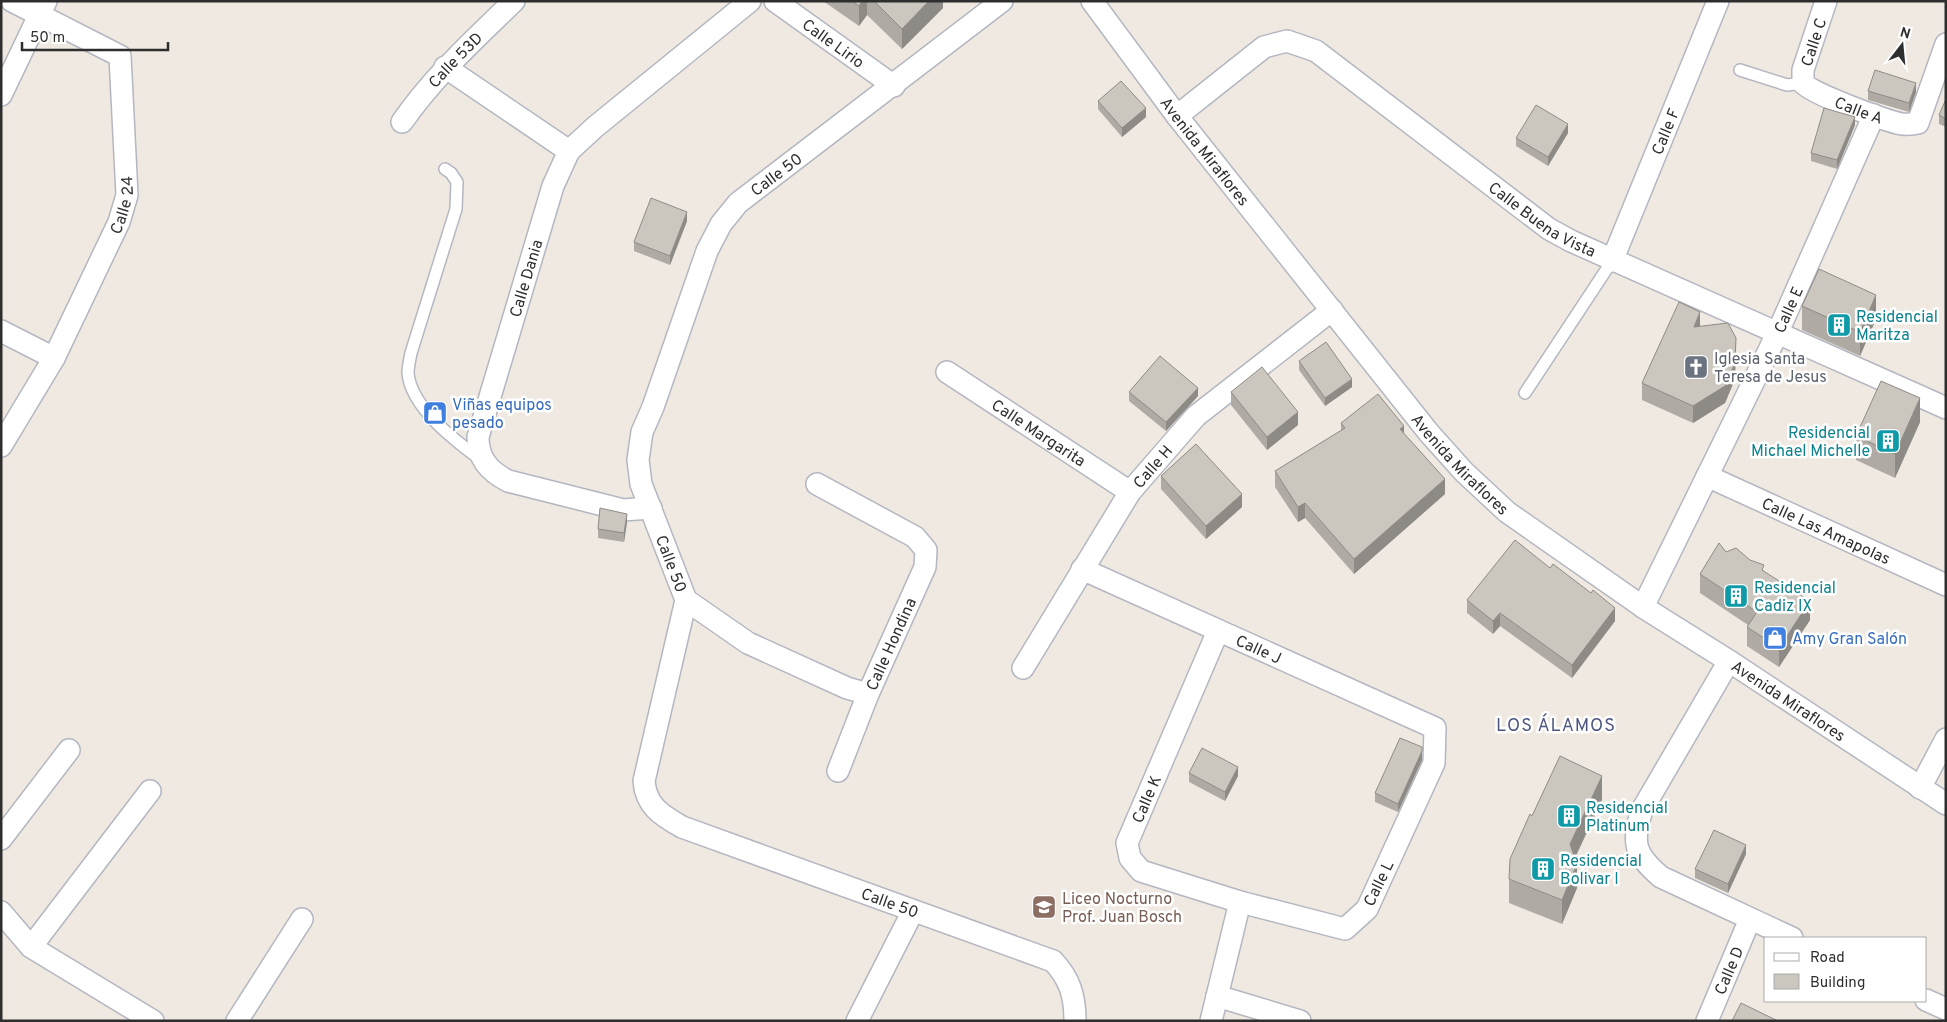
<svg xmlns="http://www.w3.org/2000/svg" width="1947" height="1022" viewBox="0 0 1947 1022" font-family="Overpass,sans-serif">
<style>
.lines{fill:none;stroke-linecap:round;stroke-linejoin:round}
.service-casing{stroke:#b4b7c1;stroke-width:14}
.minor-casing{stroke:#b4b7c1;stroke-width:24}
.service{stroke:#fff;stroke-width:11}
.minor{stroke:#fff;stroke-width:21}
.wall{fill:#afaba4}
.shaded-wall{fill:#8e8b86}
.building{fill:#cbc7bf;stroke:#8e8b86}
.labels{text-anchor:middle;stroke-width:5;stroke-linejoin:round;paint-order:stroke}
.street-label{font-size:16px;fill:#2e2e2e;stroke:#fff}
.culture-label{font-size:16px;fill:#0d838f;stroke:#fff;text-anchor:start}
.worship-label{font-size:16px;fill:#5b616d;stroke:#fff;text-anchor:start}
.shop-label{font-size:16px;fill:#366cbe;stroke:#fff;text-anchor:start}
.education-label{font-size:16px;fill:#785e54;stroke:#fff;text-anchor:start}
.neighbourhood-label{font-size:18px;letter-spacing:1px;fill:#4d5680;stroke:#fff}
</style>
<rect width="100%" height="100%" fill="#efe9e1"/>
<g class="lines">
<defs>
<g id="service">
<path d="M 1740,70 L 1787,85 L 1803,83"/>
<path d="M 445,169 L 451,173 L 457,182 L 456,209 L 411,353 C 410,359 408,366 408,373 C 411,407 454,440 480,459"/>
<path d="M 1525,393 L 1612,261"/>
</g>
<g id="minor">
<path id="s1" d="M 775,1 L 894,86"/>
<path id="s2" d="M 1002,1 L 738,203 L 721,224 L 707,251 L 653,407 L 642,432 L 638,460 L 641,484 L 686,600 L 644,781 C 646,806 661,815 682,827 L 1053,961 C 1070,979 1075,996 1075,1021"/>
<path id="s3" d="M 1092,1 L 1177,116 L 1429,433 L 1464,472 L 1507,512 L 1643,607 L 1729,661 L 1946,804"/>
<path id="s4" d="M 1826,1 L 1803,70 L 1803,83 C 1812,94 1886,121 1902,124 C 1908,125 1912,124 1918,123 L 1946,44"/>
<path d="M 445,67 L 569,151"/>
<path d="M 1,95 L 46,1"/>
<path id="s5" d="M 1177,116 L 1264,47 L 1287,41 L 1316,51 L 1549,229 L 1571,241 L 1946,408"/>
<path id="s6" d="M 402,122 C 434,76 474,40 514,1"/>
<path id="s7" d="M 1612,261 L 1718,1"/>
<path d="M 1,331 L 54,358"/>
<path id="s8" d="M 947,372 L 1130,492"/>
<path id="s9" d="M 1,446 L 54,358 L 119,222 L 127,195 L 120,56 L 12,1"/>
<path id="s10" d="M 1707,476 L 1946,585"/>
<path id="s11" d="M 651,508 L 623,510 L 508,481 C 489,471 478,459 478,437 L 553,186 L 569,151 L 595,127 L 750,1"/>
<path id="s12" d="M 1082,569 L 1435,728 L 1434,763 L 1367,909 L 1345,929 L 1240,902 L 1141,871 L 1130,858 L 1127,843 L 1218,631"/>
<path id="s13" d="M 686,600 L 748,643 L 847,688 L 868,694 L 925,567 L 926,550 L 915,537 L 817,484"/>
<path id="s14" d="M 1643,607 L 1777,334 L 1874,115"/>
<path d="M 1729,661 L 1642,810 C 1631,843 1635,855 1661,877 L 1792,938"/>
<path id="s15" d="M 1023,668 L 1130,492 L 1196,416 L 1332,310"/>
<path d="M 838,771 L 868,694"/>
<path d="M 1920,788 L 1946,739"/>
<path d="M 1,839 L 69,750"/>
<path d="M 1,912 L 31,947 L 153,1021"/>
<path d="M 31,947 L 150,791"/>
<path d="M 1217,996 L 1300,1021"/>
<path d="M 1926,1000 L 1946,1009"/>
<path d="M 237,1021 L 302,919"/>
<path d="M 857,1021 L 913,911"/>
<path d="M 1211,1021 L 1240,902"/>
<path id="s16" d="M 1707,1021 L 1750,919"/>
</g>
</defs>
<use href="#service" class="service-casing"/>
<use href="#minor" class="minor-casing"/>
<use href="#service" class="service"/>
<use href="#minor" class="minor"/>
</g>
<g class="wall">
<path d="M 823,1 L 943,1 L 943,8 L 902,49 L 867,15 L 859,26 Z"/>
<path d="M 1868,91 L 1916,92 L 1909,112 L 1868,100 Z"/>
<path d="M 1946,99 L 1946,127 L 1939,124 L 1939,115 Z"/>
<path d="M 1098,101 L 1146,117 L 1122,137 L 1098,109 Z"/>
<path d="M 1855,125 L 1837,169 L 1811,161 L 1811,153 Z"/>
<path d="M 1568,133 L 1548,166 L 1516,146 L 1516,138 Z"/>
<path d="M 687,221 L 670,265 L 634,251 L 634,242 Z"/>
<path d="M 1802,306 L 1876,319 L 1860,356 L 1802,330 Z"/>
<path d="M 1700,326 L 1736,355 L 1735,379 L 1725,403 L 1693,423 L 1642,400 L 1642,383 Z"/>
<path d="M 1299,361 L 1352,387 L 1325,406 L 1299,370 Z"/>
<path d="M 1129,392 L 1198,396 L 1166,431 L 1129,401 Z"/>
<path d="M 1231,392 L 1298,425 L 1267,450 L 1231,405 Z"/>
<path d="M 1920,422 L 1895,478 L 1856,460 L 1856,436 Z"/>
<path d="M 1341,423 L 1404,434 L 1445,494 L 1354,574 L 1305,518 L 1298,522 L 1275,487 L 1275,471 L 1341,431 Z"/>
<path d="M 1161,476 L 1242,507 L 1206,539 L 1161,489 Z"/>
<path d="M 627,522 L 624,542 L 598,538 L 598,529 Z"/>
<path d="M 1726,552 L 1750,560 L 1764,571 L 1810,620 L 1779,667 L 1747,646 L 1747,627 L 1748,625 L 1700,593 L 1700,574 Z"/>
<path d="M 1467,600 L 1615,621 L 1572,678 L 1500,626 L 1493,634 L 1467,613 Z"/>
<path d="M 1422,747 L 1422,760 L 1398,812 L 1375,802 L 1375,793 Z"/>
<path d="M 1189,773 L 1238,776 L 1225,801 L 1189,782 Z"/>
<path d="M 1602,800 L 1575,858 L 1577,888 L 1562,924 L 1509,903 L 1509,879 L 1532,816 Z"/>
<path d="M 1746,854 L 1728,893 L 1695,878 L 1695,869 Z"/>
</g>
<g class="shaded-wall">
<path d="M 862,1 L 867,1 L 867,15 L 859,26 L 859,6 Z"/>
<path d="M 929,1 L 943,1 L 943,8 L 902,49 L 902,29 Z"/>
<path d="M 1916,83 L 1916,92 L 1909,112 L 1909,103 Z"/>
<path d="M 1146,108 L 1146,117 L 1122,137 L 1122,128 Z"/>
<path d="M 1855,117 L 1855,125 L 1837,169 L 1837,160 Z"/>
<path d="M 1568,124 L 1568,133 L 1548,166 L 1548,157 Z"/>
<path d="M 687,212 L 687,221 L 670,265 L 670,256 Z"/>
<path d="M 1876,295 L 1876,319 L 1860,356 L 1860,332 Z"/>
<path d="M 1700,312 L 1700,329 L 1694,327 Z"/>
<path d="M 1736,338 L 1735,379 L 1725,403 L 1693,423 L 1693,406 Z"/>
<path d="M 1352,379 L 1352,387 L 1325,406 L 1325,398 Z"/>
<path d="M 1198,388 L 1198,396 L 1166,431 L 1166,422 Z"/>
<path d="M 1920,398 L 1920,422 L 1895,478 L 1895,454 Z"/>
<path d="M 1298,412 L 1298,425 L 1267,450 L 1267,437 Z"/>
<path d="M 1404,426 L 1404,441 L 1400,429 Z"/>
<path d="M 1445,479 L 1445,494 L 1354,574 L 1354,559 Z"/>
<path d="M 1242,494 L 1242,507 L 1206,539 L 1206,526 Z"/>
<path d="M 1305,503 L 1305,518 L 1298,522 L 1298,507 Z"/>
<path d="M 627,514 L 627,522 L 624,542 L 624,533 Z"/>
<path d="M 1810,601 L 1810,620 L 1779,667 L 1779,648 Z"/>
<path d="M 1615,608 L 1615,621 L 1572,678 L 1572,665 Z"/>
<path d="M 1500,613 L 1500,626 L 1493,634 L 1493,621 Z"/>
<path d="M 1422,751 L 1422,760 L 1398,812 L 1398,804 Z"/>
<path d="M 1238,767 L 1238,776 L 1225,801 L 1225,792 Z"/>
<path d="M 1602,776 L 1602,800 L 1570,868 L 1570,844 Z"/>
<path d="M 1746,845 L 1746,854 L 1728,893 L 1728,884 Z"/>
<path d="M 1577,864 L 1577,888 L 1562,924 L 1562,900 Z"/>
</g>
<g class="building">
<path d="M 852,1 L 862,1 L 859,6 Z"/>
<path d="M 874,1 L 929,1 L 902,29 Z"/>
<path d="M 1875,70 L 1916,83 L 1909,103 L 1868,91 Z"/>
<path d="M 1121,81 L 1146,108 L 1122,128 L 1098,101 Z"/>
<path d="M 1946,99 L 1946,119 L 1939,115 Z"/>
<path d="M 1536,105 L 1568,124 L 1548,157 L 1516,138 Z"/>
<path d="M 1824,108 L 1855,117 L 1837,160 L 1811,153 Z"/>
<path d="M 651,198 L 687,212 L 670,256 L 634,242 Z"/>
<path d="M 1819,269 L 1876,295 L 1860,332 L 1802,306 Z"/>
<path d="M 1679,302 L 1700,312 L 1694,327 L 1728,323 L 1736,338 L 1735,363 L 1725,386 L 1693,406 L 1642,383 Z"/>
<path d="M 1326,342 L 1352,379 L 1325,398 L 1299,361 Z"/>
<path d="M 1160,356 L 1198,388 L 1166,422 L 1129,392 Z"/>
<path d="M 1262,367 L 1298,412 L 1267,437 L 1231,392 Z"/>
<path d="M 1881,381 L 1920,398 L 1895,454 L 1856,436 Z"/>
<path d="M 1378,394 L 1404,426 L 1400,429 L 1445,479 L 1354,559 L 1305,503 L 1298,507 L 1275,471 L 1345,428 L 1341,423 Z"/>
<path d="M 1196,444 L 1242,494 L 1206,526 L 1161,476 Z"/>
<path d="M 600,508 L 627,514 L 624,533 L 598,529 Z"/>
<path d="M 1515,540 L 1550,568 L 1553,564 L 1591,593 L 1593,590 L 1615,608 L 1572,665 L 1500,613 L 1493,621 L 1467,600 Z"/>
<path d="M 1719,543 L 1726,552 L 1736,548 L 1750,560 L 1764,565 L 1762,570 L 1810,601 L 1779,648 L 1747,627 L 1757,612 L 1700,574 Z"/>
<path d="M 1400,738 L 1422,747 L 1422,751 L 1398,804 L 1375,793 Z"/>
<path d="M 1202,748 L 1238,767 L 1225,792 L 1189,773 Z"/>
<path d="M 1560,756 L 1602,776 L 1570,844 L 1577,864 L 1562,900 L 1509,879 L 1510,859 L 1530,814 L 1532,816 Z"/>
<path d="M 1714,830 L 1746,845 L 1728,884 L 1695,869 Z"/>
<path d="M 1741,1003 L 1778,1021 L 1732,1021 Z"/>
</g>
<defs>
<symbol id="building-square" viewBox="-11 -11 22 22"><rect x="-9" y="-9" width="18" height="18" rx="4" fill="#0f9aa8" stroke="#fff"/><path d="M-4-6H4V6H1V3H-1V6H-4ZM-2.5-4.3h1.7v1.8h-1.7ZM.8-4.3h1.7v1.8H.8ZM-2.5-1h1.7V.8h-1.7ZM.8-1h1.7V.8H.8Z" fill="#fff"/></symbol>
<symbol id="church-square" viewBox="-11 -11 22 22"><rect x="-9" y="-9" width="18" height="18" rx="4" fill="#6b7280" stroke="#fff"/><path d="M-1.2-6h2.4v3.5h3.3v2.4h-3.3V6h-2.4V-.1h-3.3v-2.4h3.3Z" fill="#fff"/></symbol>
<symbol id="shop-square" viewBox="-11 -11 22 22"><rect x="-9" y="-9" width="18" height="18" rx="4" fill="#3f7fe0" stroke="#fff"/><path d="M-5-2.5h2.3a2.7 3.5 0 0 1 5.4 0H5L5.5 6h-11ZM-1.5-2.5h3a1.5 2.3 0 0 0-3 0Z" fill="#fff"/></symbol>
<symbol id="school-square" viewBox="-11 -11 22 22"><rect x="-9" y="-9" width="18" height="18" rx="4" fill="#8d6e63" stroke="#fff"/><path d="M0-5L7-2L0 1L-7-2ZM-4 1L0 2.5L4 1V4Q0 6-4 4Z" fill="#fff"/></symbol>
</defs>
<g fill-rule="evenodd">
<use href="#building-square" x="1825" y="311" width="28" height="28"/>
<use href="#church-square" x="1682" y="353" width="28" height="28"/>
<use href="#shop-square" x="421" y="399" width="28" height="28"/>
<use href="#building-square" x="1874" y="427" width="28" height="28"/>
<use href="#building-square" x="1722" y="582" width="28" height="28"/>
<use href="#shop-square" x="1761" y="624" width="28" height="28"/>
<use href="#building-square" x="1555" y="802" width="28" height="28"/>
<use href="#building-square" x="1529" y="855" width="28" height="28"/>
<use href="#school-square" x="1030" y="893" width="28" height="28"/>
</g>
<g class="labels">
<g class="street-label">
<text transform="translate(1813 42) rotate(-72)" y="6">Calle C</text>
<text dy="6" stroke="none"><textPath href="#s1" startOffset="72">Calle Lirio</textPath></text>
<text dy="6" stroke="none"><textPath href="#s6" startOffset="82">Calle 53D</textPath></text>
<text dy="6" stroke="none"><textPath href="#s4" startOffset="148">Calle A</textPath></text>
<text dy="6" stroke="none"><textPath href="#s7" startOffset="140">Calle F</textPath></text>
<text dy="6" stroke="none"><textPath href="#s3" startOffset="188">Avenida Miraflores</textPath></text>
<text transform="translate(776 174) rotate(-37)" y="6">Calle 50</text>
<text dy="6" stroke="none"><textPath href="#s9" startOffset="271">Calle 24</textPath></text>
<text dy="6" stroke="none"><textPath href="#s5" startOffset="448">Calle Buena Vista</textPath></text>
<text dy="6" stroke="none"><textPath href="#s11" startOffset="369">Calle Dania</textPath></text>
<text dy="6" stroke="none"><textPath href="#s14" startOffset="331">Calle E</textPath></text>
<text dy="6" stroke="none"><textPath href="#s8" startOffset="110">Calle Margarita</textPath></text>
<text dy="6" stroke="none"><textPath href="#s3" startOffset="592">Avenida Miraflores</textPath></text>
<text dy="6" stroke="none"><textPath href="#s15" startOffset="240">Calle H</textPath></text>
<text dy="6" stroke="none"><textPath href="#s10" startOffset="131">Calle Las Amapolas</textPath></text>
<text dy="6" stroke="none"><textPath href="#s2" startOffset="720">Calle 50</textPath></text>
<text dy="6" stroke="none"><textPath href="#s13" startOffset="261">Calle Hondina</textPath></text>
<text dy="6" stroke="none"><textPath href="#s12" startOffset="194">Calle J</textPath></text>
<text dy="6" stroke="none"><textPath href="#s3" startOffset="998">Avenida Miraflores</textPath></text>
<text dy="6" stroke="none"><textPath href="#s12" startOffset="905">Calle K</textPath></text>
<text transform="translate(1378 883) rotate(-64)" y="6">Calle L</text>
<text dy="6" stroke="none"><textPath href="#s2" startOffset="1229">Calle 50</textPath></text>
<text dy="6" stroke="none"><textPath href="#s16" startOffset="55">Calle D</textPath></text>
</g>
<g class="culture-label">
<text x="1856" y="322">Residencial<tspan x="1856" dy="18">Maritza</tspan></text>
<text x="1870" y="438" text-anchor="end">Residencial<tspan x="1870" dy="18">Michael Michelle</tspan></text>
<text x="1754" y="593">Residencial<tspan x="1754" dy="18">Cadiz IX</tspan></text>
<text x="1586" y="813">Residencial<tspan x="1586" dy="18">Platinum</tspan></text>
<text x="1560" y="866">Residencial<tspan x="1560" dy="18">Bolivar I</tspan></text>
</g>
<g class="worship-label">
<text x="1714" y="364">Iglesia Santa<tspan x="1714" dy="18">Teresa de Jesus</tspan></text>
</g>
<g class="shop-label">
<text x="452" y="410">Viñas equipos<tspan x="452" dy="18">pesado</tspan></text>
<text x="1792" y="644">Amy Gran Salón</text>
</g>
<g class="education-label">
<text x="1062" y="904">Liceo Nocturno<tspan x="1062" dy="18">Prof. Juan Bosch</tspan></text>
</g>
<g class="neighbourhood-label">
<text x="1556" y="731">LOS ÁLAMOS</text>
</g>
</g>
<rect width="1947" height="1022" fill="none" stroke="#2e2e2e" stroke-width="5"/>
<rect x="1764" y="937" width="162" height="65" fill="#ffffff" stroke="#ababab"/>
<rect x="1774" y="953" width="25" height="8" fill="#ffffff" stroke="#ababab"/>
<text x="1810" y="962" font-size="15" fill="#2e2e2e">Road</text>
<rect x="1774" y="974" width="25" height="15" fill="#cbc7bf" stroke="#ababab"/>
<text x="1810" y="987" font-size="15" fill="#2e2e2e">Building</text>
<g transform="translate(1902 45) rotate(16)" stroke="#ffffff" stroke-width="4" paint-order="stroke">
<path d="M0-4L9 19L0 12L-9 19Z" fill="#2e2e2e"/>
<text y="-8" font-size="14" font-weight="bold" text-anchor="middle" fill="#2e2e2e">N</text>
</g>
<path d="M22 42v8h146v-8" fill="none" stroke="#2e2e2e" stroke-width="2.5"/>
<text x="30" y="42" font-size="15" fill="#2e2e2e" stroke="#ffffff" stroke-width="4" paint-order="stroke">50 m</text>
</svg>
